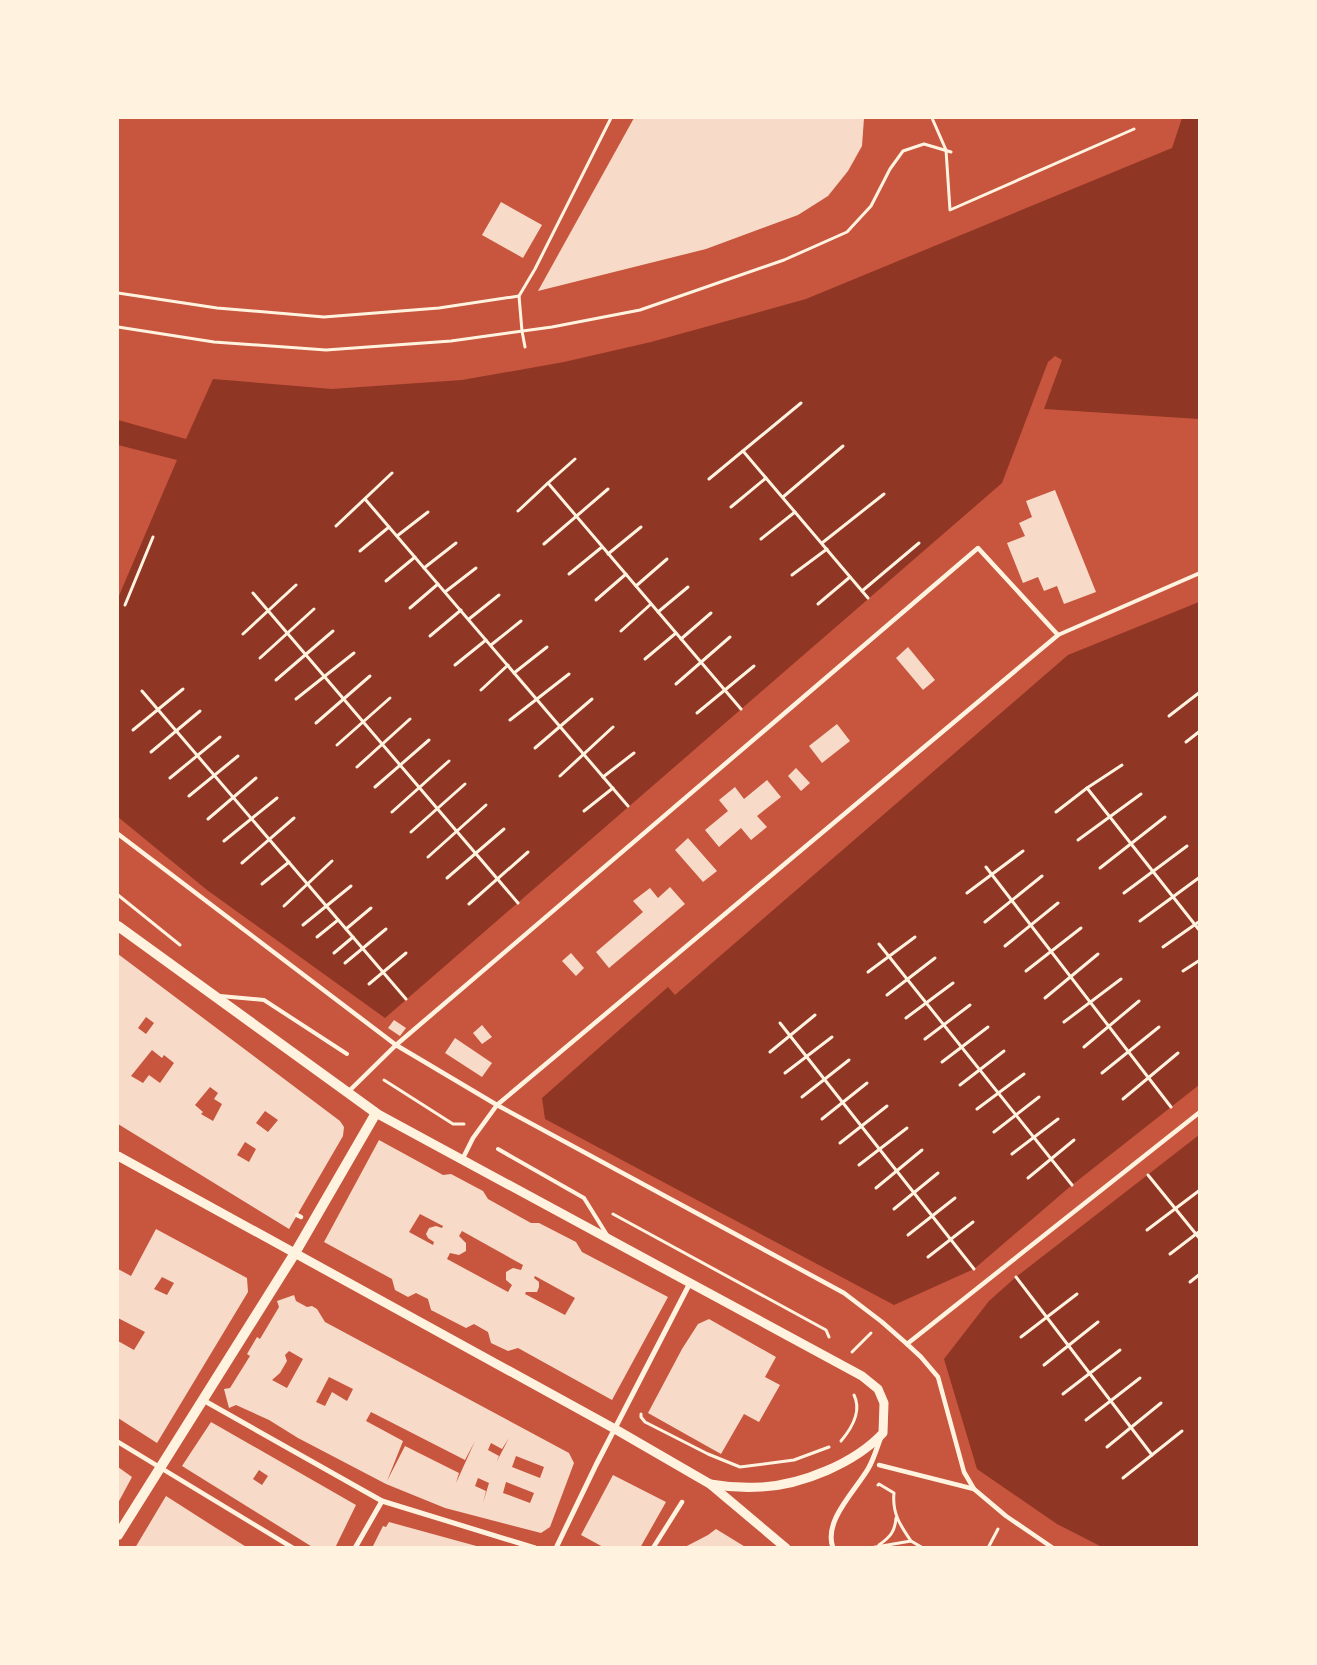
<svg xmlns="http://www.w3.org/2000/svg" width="1317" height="1665" viewBox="0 0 1317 1665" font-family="Cabin,sans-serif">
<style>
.water{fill:#8f3625}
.building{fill:#f7dbc8;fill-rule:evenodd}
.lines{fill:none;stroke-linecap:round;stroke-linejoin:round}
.path{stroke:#fff3e0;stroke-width:3}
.service{stroke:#fff3e0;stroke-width:4}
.pedestrian{stroke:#fff3e0;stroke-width:4.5}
.minor{stroke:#fff3e0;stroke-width:5}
.tertiary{stroke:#fff3e0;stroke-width:9}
.secondary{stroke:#fff3e0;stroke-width:10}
</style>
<rect width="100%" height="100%" fill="#c8553d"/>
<g class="water">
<path d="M 1182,118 L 1199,118 L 1199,419 L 1044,409 L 1062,360 L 1055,356 L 1048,362 L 1002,483 L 385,1018 L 207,890 L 118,817 L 118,598 L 177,460 L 118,445 L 118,420 L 186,439 L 213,379 L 332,389 L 462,380 L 564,362 L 651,342 L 806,299 L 1172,148 Z"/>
<path d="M 1199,602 L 1199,1085 L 1072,1185 L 974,1269 L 894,1305 L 545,1119 L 542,1098 L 668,987 L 675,995 L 1068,655 Z"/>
<path d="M 1199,1135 L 1199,1547 L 1102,1547 L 1057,1524 L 977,1469 L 944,1359 L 989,1301 L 1016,1277 Z"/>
</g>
<g class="building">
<path d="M 634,118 L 864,118 L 862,146 L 848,171 L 828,196 L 798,215 L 706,249 L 538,291 Z"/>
<path d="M 501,202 L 542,225 L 523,258 L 482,235 Z"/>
<path d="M 1055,490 L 1096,592 L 1064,604 L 1057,586 L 1044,591 L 1038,577 L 1023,583 L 1007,543 L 1025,536 L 1019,523 L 1032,517 L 1026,501 Z"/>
<path d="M 908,647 L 935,680 L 923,690 L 896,658 Z"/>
<path d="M 837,724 L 850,741 L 822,763 L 809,746 Z"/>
<path d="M 796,768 L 810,783 L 801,791 L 788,776 Z"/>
<path d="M 767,780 L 781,797 L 757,816 L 767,827 L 751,840 L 741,828 L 719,847 L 705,830 L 728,811 L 719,800 L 735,787 L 744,799 Z"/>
<path d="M 688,838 L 717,871 L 703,882 L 675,850 Z"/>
<path d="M 670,887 L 685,904 L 609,968 L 596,952 L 643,912 L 633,901 L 650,888 L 658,898 Z"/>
<path d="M 571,953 L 584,968 L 576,976 L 562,961 Z"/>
<path d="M 118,954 L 340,1121 L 344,1127 L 343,1136 L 289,1229 L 118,1124 L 118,1075 L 119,1072 L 118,1071 ZM 146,1017 L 154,1023 L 146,1034 L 138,1028 ZM 152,1050 L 162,1058 L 164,1055 L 174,1063 L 160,1083 L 149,1075 L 143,1083 L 131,1076 ZM 210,1087 L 218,1093 L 214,1099 L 222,1104 L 213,1121 L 201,1114 L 203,1112 L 195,1105 ZM 265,1111 L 278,1120 L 268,1132 L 256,1123 ZM 245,1142 L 256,1149 L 249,1162 L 237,1155 Z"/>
<path d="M 394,1020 L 406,1028 L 400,1036 L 388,1028 Z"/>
<path d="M 482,1025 L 492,1037 L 482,1044 L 473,1033 Z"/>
<path d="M 455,1038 L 492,1063 L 482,1077 L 445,1053 Z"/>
<path d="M 379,1140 L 443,1175 L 451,1174 L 483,1191 L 488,1199 L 531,1223 L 539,1223 L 576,1242 L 582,1252 L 668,1297 L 612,1400 L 518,1348 L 508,1351 L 491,1343 L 488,1332 L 474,1324 L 466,1328 L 431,1310 L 428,1299 L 416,1293 L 408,1297 L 395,1290 L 392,1279 L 324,1242 ZM 420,1214 L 443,1226 L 442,1228 L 436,1226 L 429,1228 L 426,1234 L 428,1238 L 434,1242 L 433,1245 L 409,1232 ZM 462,1231 L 523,1265 L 521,1270 L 513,1268 L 506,1272 L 506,1280 L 512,1285 L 508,1292 L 447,1259 L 450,1253 L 459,1255 L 466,1251 L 466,1243 L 459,1236 ZM 535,1276 L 575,1298 L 565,1315 L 525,1294 L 526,1292 L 537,1292 L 539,1287 L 539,1282 L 534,1278 Z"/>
<path d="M 156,1229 L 247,1278 L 248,1292 L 157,1443 L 118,1418 L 118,1341 L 134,1350 L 145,1332 L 118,1318 L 118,1269 L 131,1276 ZM 162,1277 L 174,1283 L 167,1295 L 154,1289 Z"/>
<path d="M 294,1295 L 296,1301 L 307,1307 L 312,1306 L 317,1309 L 325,1322 L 569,1453 L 574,1463 L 550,1527 L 541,1533 L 445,1508 L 386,1484 L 298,1438 L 269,1420 L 236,1405 L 229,1408 L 224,1389 L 230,1388 L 250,1356 L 247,1354 L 257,1337 L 260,1339 L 279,1307 L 277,1301 ZM 289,1351 L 303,1359 L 287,1388 L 272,1380 L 280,1373 L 287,1361 L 285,1355 ZM 329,1377 L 353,1389 L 347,1401 L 332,1392 L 325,1406 L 316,1402 ZM 371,1412 L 465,1460 L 475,1441 L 456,1483 L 459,1473 L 405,1446 L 387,1481 L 403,1441 L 366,1421 ZM 509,1438 L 497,1461 L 499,1456 L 488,1450 L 491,1443 L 502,1449 ZM 516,1456 L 544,1467 L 540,1478 L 512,1467 ZM 478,1478 L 489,1483 L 483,1503 L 486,1491 L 475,1486 ZM 506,1482 L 534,1493 L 530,1503 L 503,1493 Z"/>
<path d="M 709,1319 L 776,1357 L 765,1377 L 780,1385 L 759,1422 L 744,1414 L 721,1454 L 648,1413 L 682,1349 L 698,1324 Z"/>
<path d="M 211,1422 L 356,1505 L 335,1548 L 314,1548 L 182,1466 ZM 259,1470 L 268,1476 L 262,1485 L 253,1479 Z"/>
<path d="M 118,1467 L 132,1477 L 118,1503 Z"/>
<path d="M 613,1475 L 666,1502 L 640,1548 L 605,1548 L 581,1535 Z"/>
<path d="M 166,1496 L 216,1528 L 248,1548 L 135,1548 Z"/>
<path d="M 389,1522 L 480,1547 L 480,1548 L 372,1548 L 383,1526 L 386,1527 Z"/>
<path d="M 716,1529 L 747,1548 L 683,1548 L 708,1535 Z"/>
</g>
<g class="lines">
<g class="path">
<path d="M 932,118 L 946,150 L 950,210 L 1134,129"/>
<path d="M 118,293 L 217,308 L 324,317 L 439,308 L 519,296"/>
<path d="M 118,327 L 214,342 L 326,350 L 451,341 L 552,327 L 640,310 L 784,260 L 847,232 L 871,206 L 890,169 L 903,151 L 924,144 L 951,152"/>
<path d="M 525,347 L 522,331 L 519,296 L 535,269 L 611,118"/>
<path d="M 743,451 L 868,598"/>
<path d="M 575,459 L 548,483 L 741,709"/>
<path d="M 709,479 L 801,403"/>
<path d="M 783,497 L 843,446"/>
<path d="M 365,499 L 628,806"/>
<path d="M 731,507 L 766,478"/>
<path d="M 518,511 L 548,483"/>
<path d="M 336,526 L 392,473"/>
<path d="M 397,536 L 428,512"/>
<path d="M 761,539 L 795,512"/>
<path d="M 822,543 L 884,494"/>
<path d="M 544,544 L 608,489"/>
<path d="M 360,551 L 389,527"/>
<path d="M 608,554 L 641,527"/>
<path d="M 424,568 L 456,543"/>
<path d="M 569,574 L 602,547"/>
<path d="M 792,575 L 827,549"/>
<path d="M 386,581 L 415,557"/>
<path d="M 636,586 L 667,559"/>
<path d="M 862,591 L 919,543"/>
<path d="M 445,592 L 476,568"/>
<path d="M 253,593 L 518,903"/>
<path d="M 596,600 L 626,574"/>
<path d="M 818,604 L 850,577"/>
<path d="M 125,605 L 153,537"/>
<path d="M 410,608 L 438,584"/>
<path d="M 658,612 L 688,587"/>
<path d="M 469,619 L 499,595"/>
<path d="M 621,631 L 651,604"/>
<path d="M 243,634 L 296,585"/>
<path d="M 430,636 L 461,610"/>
<path d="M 681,639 L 711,613"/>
<path d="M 491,645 L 521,621"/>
<path d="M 260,658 L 314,609"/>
<path d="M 645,659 L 676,633"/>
<path d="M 455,665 L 486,640"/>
<path d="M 514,673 L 547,647"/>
<path d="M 276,680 L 333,631"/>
<path d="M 676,684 L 730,637"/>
<path d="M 481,690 L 508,665"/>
<path d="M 142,691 L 406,999"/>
<path d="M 296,699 L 354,653"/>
<path d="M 697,713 L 754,666"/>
<path d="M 1169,716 L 1200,692"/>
<path d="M 510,720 L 569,674"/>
<path d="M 316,723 L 370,676"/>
<path d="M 133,730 L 183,689"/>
<path d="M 1186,742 L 1200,731"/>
<path d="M 337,745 L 390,698"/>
<path d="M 535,748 L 592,699"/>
<path d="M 151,752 L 200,711"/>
<path d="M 357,767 L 410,719"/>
<path d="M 560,776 L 613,727"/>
<path d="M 603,777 L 634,753"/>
<path d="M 170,778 L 220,737"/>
<path d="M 375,787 L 429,740"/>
<path d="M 1087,788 L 1200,931"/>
<path d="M 189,796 L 238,756"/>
<path d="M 584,811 L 613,788"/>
<path d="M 392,812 L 449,761"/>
<path d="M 1056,812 L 1087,788 L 1122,765"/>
<path d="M 208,819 L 256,778"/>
<path d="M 411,832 L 465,784"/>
<path d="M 1078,840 L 1141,794"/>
<path d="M 224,841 L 277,798"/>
<path d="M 428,857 L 486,805"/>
<path d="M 242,863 L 294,818"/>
<path d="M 986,867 L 1171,1107"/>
<path d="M 1100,868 L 1165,817"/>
<path d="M 447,878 L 504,829"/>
<path d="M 262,884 L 289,862"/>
<path d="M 967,893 L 1023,851"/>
<path d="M 1124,893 L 1187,846"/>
<path d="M 118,895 L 180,945"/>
<path d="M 469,904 L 528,852"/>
<path d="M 284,906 L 332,861"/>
<path d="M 1140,921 L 1200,877"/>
<path d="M 985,922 L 1042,876"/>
<path d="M 303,925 L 351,886"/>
<path d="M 346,929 L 371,908"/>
<path d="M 317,937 L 338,920"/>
<path d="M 879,944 L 1072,1185"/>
<path d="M 1005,946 L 1058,903"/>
<path d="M 1163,947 L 1200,921"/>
<path d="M 334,953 L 353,937"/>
<path d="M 345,963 L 386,929"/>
<path d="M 1026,971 L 1081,928"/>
<path d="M 1183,971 L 1200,960"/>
<path d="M 868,972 L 915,937"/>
<path d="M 369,984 L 406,953"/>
<path d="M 887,995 L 935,958"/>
<path d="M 1045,998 L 1098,954"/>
<path d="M 906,1018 L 953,983"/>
<path d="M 1064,1022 L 1121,979"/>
<path d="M 780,1023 L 974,1269"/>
<path d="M 925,1039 L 970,1005"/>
<path d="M 1084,1047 L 1139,1001"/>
<path d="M 770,1052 L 815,1015"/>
<path d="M 942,1062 L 988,1027"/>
<path d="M 785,1073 L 832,1037"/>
<path d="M 1102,1073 L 1159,1027"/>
<path d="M 384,1080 L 453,1124 L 464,1124"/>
<path d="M 960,1085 L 1004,1051"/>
<path d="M 802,1097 L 849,1060"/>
<path d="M 1123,1099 L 1178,1053"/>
<path d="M 977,1109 L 1024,1074"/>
<path d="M 822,1119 L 867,1083"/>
<path d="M 994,1132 L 1039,1097"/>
<path d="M 840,1143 L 887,1106"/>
<path d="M 1012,1154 L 1058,1119"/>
<path d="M 859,1165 L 907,1128"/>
<path d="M 1148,1175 L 1200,1239"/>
<path d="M 1028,1178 L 1074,1140"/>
<path d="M 876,1188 L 922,1150"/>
<path d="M 894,1209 L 938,1173"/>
<path d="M 613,1214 L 826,1330 L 829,1337"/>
<path d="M 1147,1230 L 1200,1190"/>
<path d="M 908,1235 L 955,1198"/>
<path d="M 1170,1254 L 1200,1231"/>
<path d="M 928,1257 L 973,1222"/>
<path d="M 1016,1277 L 1152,1455"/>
<path d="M 1190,1282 L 1200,1274"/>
<path d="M 1021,1337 L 1077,1294"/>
<path d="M 852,1352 L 871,1333"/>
<path d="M 1044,1365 L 1098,1322"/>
<path d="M 1063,1394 L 1120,1350"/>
<path d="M 641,1414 L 641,1417 L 645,1422 L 708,1454 L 740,1467 L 794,1460 L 829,1447"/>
<path d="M 1086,1420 L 1140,1378"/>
<path d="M 841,1441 C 852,1428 862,1411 854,1395"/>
<path d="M 1107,1447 L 1161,1403"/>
<path d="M 1123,1478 L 1182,1431"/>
<path d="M 878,1485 L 879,1484 L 894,1493 C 892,1513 900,1525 911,1541"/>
<path d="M 879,1545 C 890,1537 895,1532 896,1518"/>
<path d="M 870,1548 L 911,1541 L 923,1548"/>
<path d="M 988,1548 L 998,1529"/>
</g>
<g class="service">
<path d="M 1058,635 L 1200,573"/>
<path d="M 220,996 L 264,1000 L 347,1054"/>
<path d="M 498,1149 L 584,1198 L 607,1235"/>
</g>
<g class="pedestrian">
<path d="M 118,834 L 396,1045 L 497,1105 L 844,1293 L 882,1322 L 907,1344 L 921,1357 L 938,1377 L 964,1472 L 974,1489 L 1006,1516 L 1053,1548"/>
<path d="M 347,1093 L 396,1045 L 978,548 L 1058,635 L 497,1105 L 473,1138 L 462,1160"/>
<path d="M 297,1215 L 301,1217"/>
<path d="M 907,1344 L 1200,1112"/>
<path d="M 118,1442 L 293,1548"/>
<path d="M 879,1465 L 974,1489"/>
<path d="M 653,1548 L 682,1502"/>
</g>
<g class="minor">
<path d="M 203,1400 L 382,1501 L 535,1548"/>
<path d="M 355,1548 L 382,1501"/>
<path d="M 556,1548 L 596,1465 L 690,1283"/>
<path d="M 833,1548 C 823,1521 855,1491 868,1469 C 874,1459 877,1447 881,1437"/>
</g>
<g class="tertiary">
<path d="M 376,1113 L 862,1376 L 878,1389 L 884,1403 L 883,1433 C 855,1463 802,1485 761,1487 C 744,1488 727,1487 710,1484"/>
<path d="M 118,1156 L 615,1429 L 710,1484 L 786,1548"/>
</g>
<path class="secondary" d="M 118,926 L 376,1113 L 295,1253 L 118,1535"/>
</g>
<rect width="1317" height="1665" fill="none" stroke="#fff3e0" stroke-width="238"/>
</svg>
